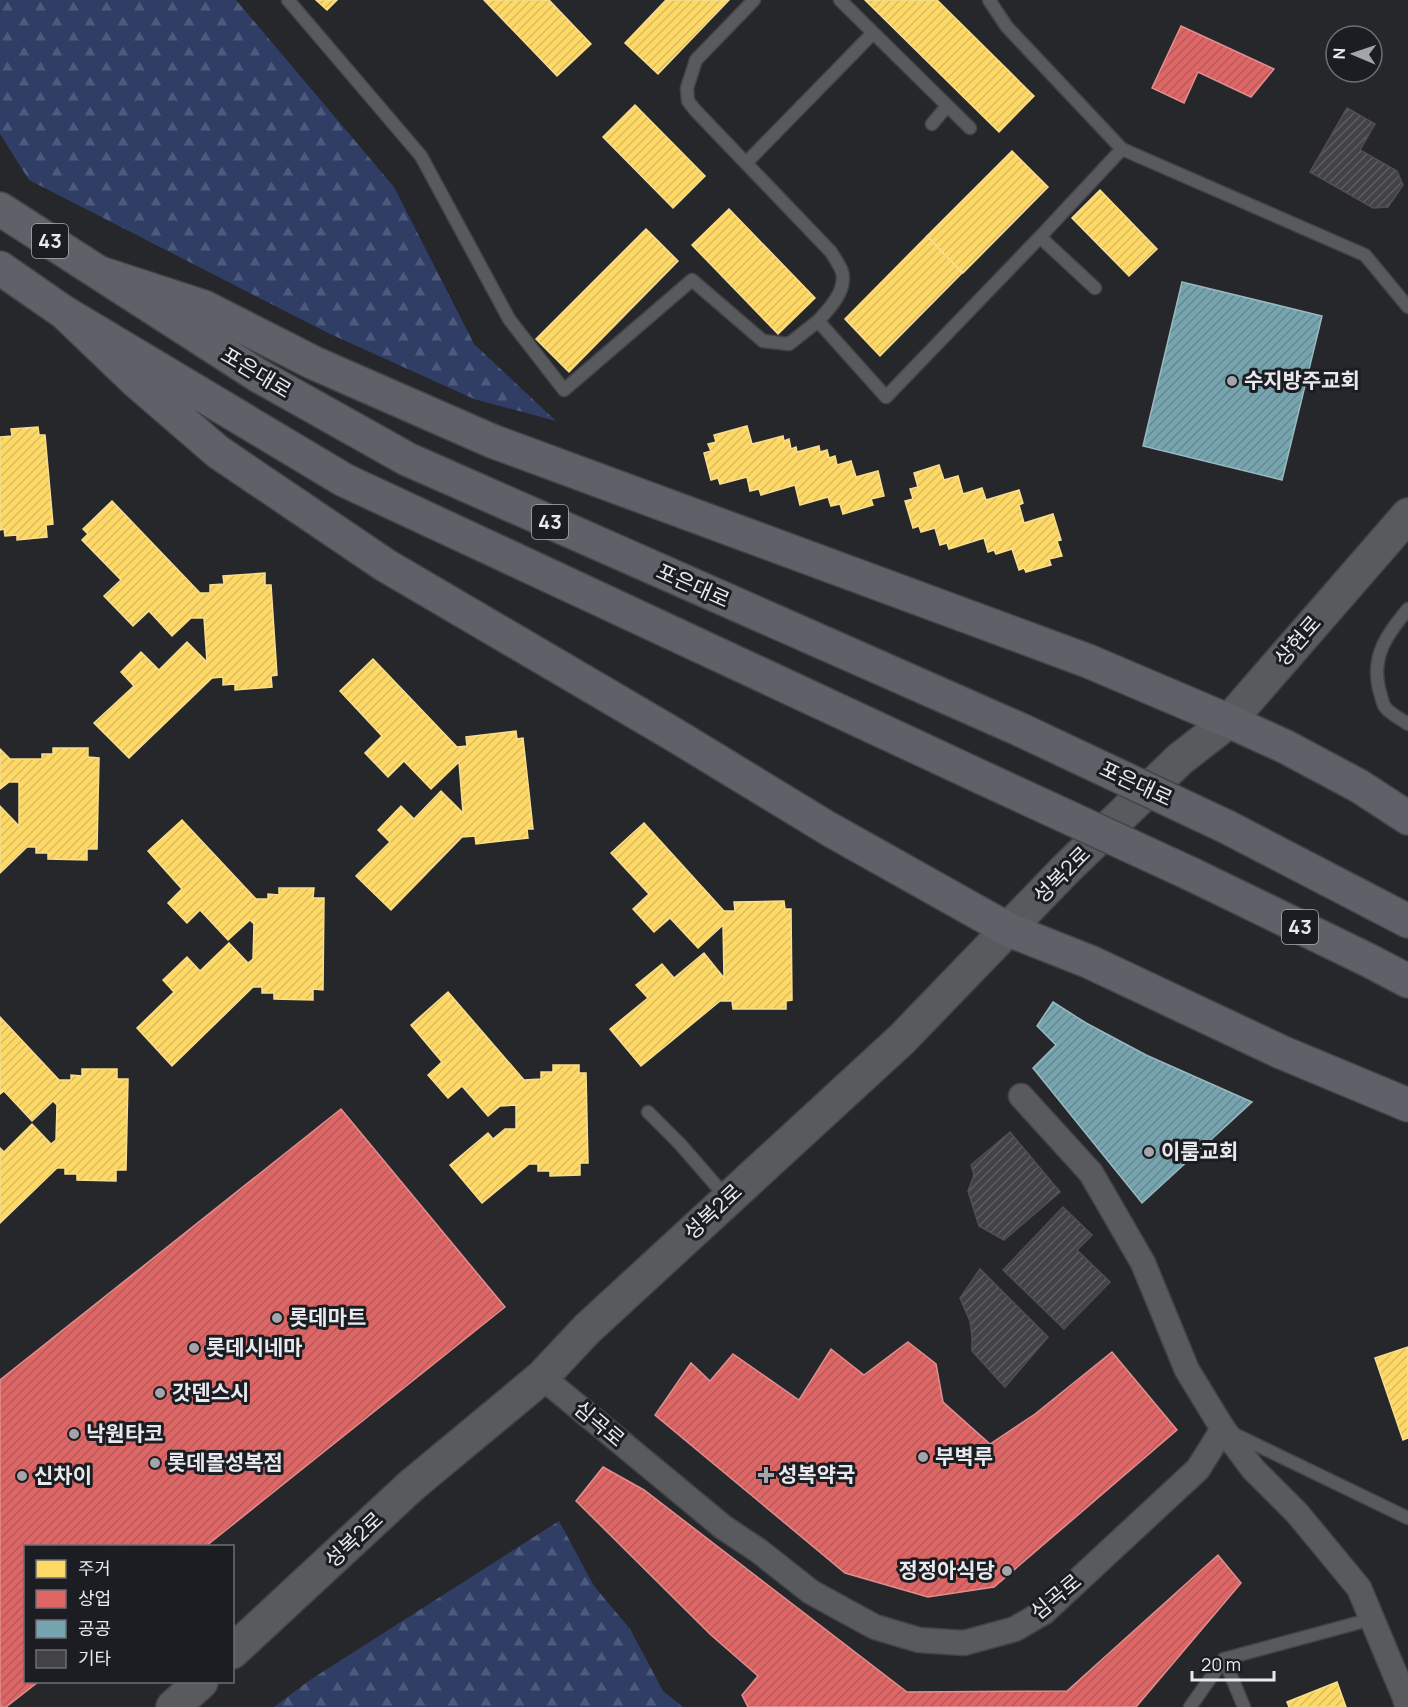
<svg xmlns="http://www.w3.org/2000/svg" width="1408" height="1707" viewBox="0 0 1408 1707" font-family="Manrope,'Noto Sans KR',sans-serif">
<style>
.forest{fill:url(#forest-firs)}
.homes{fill:url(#homes-hatch);stroke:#f8de8e;stroke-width:1.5}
.shops{fill:url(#shops-hatch);stroke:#e28d8e;stroke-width:1.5}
.public{fill:url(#public-hatch);stroke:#98b9c2;stroke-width:1.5}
.building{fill:url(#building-hatch);stroke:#504f50;stroke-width:1.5}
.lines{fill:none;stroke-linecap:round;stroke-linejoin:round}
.lane-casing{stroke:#434347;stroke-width:15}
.street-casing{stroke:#434347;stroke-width:27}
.secondary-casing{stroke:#434347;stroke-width:36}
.primary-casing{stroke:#434347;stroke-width:36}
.lane{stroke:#595a5d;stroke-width:12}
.street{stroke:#595a5d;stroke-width:24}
.secondary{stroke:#595a5d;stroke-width:33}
.primary{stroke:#5e6167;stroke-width:33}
.primary-bridge-casing{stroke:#434347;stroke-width:36;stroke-linecap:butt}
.primary-bridge{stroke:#5e6167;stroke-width:33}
.poi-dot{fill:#a4a5a9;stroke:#1b1d23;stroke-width:2}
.labels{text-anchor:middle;stroke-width:6;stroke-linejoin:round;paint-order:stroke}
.shield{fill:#1b1d23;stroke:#aaacb0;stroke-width:1.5}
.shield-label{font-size:20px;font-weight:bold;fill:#e8e9ed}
.street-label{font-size:21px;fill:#e8e9ed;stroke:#1b1d23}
.poi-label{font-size:21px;font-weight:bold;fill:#e8e9ed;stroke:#1b1d23;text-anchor:start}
</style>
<defs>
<pattern id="forest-firs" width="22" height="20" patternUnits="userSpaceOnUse" patternTransform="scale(1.5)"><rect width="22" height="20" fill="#303e66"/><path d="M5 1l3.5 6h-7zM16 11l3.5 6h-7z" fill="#4e5a7c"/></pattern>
<pattern id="homes-hatch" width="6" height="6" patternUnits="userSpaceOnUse" patternTransform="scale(1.5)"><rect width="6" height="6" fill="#ffd966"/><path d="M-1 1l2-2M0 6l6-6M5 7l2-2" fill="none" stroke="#dabc60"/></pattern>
<pattern id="shops-hatch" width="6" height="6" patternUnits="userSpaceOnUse" patternTransform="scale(1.5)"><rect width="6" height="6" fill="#e06666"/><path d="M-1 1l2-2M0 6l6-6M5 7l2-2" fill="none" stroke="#b25c5d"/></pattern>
<pattern id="public-hatch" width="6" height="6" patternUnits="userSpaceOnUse" patternTransform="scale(1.5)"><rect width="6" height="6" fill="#76a5af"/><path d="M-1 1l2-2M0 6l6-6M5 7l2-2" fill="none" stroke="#688890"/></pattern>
<pattern id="building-hatch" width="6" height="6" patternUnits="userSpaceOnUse" patternTransform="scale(1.5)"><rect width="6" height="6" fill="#434244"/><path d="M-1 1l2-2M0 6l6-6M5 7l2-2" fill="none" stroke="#5e5d5f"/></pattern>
</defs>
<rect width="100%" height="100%" fill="#26272a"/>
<g class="forest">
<path d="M 0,0 L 236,0 L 394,187 L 474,344 L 556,421 L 474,399 L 328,333 L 29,180 L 0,134 Z"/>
<path d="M 559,1521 L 594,1586 L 630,1629 L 663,1691 L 683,1707 L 274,1707 L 310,1680 Z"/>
</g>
<g class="homes">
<path d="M 316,0 L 337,0 L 327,10 Z"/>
<path d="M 484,0 L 549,0 L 591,44 L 557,76 Z"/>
<path d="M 666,0 L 729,0 L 658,74 L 625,43 Z"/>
<path d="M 865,0 L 937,0 L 1034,96 L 999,132 Z"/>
<path d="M 635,105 L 705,176 L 673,208 L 603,137 Z"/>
<path d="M 1012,151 L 1048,187 L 963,273 L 927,236 Z"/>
<path d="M 1100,190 L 1157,249 L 1129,276 L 1072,218 Z"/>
<path d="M 729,209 L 815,298 L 778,334 L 692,245 Z"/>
<path d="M 646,229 L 678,261 L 569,372 L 536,339 Z"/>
<path d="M 927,236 L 962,273 L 880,356 L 845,319 Z"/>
<path d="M 747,426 L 752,444 L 783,436 L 784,441 L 789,439 L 791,449 L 796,447 L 797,452 L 819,446 L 820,452 L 827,450 L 829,458 L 835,456 L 837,465 L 851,461 L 856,477 L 878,471 L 884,496 L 871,499 L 873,505 L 843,514 L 840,504 L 831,506 L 828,497 L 800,505 L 795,485 L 761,495 L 759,489 L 750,491 L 747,477 L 720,484 L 718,478 L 711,480 L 704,453 L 711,451 L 708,444 L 716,442 L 714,435 Z"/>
<path d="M 38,427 L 39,435 L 45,435 L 53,524 L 46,525 L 47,537 L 17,540 L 17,535 L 5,536 L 4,529 L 0,530 L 0,437 L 12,436 L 11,429 Z"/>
<path d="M 939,465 L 944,480 L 958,476 L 963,494 L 982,488 L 986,500 L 1019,490 L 1023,503 L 1019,505 L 1024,523 L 1053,514 L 1061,540 L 1057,541 L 1062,556 L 1049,559 L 1051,565 L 1026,572 L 1024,568 L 1019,570 L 1012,549 L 996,554 L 994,550 L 988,552 L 984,538 L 949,549 L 947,543 L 940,545 L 935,528 L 921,532 L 919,526 L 913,528 L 905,501 L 913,499 L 910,489 L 918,487 L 914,473 Z"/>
<path d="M 112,501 L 200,593 L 210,593 L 210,585 L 224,584 L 223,576 L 265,573 L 265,585 L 271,585 L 277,675 L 271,676 L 272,687 L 235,690 L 235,684 L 223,685 L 223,677 L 212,678 L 129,758 L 94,723 L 134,686 L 121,672 L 141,652 L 159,670 L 187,642 L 207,662 L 204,618 L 191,618 L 172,636 L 149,611 L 133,626 L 104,596 L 121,580 L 82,540 L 88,534 L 83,529 Z"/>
<path d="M 373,659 L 457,747 L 467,746 L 466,737 L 516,731 L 517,739 L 523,738 L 533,829 L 527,829 L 528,838 L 476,844 L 475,836 L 462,837 L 391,910 L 356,876 L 390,842 L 378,830 L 401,806 L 414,819 L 441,791 L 463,813 L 459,762 L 431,789 L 404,761 L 388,777 L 365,753 L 382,736 L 340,691 Z"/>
<path d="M 53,748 L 88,748 L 88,757 L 99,758 L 97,849 L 87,849 L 87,860 L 48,859 L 48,853 L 36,853 L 36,847 L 27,847 L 0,873 L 0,806 L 19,826 L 19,782 L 9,782 L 0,789 L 0,749 L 10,759 L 42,759 L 42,754 L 53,754 Z"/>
<path d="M 182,820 L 256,899 L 268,899 L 268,894 L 279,895 L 279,888 L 314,888 L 313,898 L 324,898 L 323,990 L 313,989 L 313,1000 L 274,999 L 274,993 L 262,993 L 262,987 L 253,987 L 172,1066 L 137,1028 L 174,992 L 163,980 L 187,957 L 200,971 L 229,943 L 248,963 L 253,959 L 254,924 L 250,920 L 228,940 L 200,910 L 187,923 L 168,903 L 182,889 L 148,851 Z"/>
<path d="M 644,823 L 724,911 L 735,911 L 734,902 L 784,901 L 785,909 L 791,909 L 792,1000 L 786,1001 L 786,1009 L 733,1009 L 732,1001 L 720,1001 L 641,1066 L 610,1029 L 648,998 L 636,985 L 662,964 L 674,978 L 704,953 L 724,978 L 723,925 L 698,948 L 670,918 L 654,932 L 633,909 L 649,894 L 611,853 Z"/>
<path d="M 448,992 L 524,1080 L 541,1079 L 541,1072 L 553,1072 L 553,1065 L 579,1065 L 579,1073 L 586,1073 L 588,1163 L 580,1163 L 580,1175 L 550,1176 L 550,1171 L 538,1171 L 538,1164 L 529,1164 L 482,1203 L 450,1165 L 488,1133 L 493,1139 L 505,1129 L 516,1129 L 516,1105 L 500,1106 L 488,1116 L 462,1086 L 448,1098 L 428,1075 L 442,1062 L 411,1025 Z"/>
<path d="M 0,1017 L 59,1080 L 71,1080 L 71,1075 L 82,1076 L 82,1069 L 117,1069 L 117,1079 L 128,1079 L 126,1170 L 116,1170 L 116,1181 L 77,1180 L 77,1174 L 65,1174 L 65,1168 L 57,1168 L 0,1223 L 0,1148 L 4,1152 L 32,1124 L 51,1144 L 56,1140 L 57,1105 L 53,1101 L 32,1121 L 4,1091 L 0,1094 Z"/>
<path d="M 1408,1347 L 1408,1438 L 1403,1440 L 1375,1358 Z"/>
<path d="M 1337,1682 L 1346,1707 L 1289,1707 L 1287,1702 Z"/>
</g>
<g class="shops">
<path d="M 1181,26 L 1274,69 L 1251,97 L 1198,72 L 1184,103 L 1152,88 Z"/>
<path d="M 341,1109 L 505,1307 L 206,1546 L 26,1546 L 26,1682 L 38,1682 L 6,1707 L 0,1707 L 0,1380 Z"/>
<path d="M 908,1342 L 936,1364 L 943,1402 L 990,1444 L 1035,1414 L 1112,1352 L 1177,1430 L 994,1587 L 928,1597 L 845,1573 L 655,1415 L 691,1363 L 710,1381 L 733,1354 L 799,1400 L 831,1349 L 864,1375 Z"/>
<path d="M 603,1467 L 644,1490 L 907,1692 L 1067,1691 L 1218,1555 L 1241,1583 L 1136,1707 L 748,1707 L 742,1695 L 758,1676 L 711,1635 L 576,1501 Z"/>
</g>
<g class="public">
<path d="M 1182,282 L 1322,316 L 1282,480 L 1143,446 Z"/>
<path d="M 1053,1002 L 1086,1023 L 1146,1055 L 1252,1102 L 1142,1203 L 1033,1068 L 1056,1045 L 1037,1026 Z"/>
</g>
<g class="building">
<path d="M 1347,108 L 1375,124 L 1360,150 L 1397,171 L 1403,185 L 1388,207 L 1373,208 L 1310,172 Z"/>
<path d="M 1010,1132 L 1060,1192 L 1004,1240 L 979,1226 L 968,1191 L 974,1175 L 971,1165 Z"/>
<path d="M 1063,1207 L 1092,1235 L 1077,1250 L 1110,1282 L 1064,1329 L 1003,1270 Z"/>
<path d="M 980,1269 L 1048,1337 L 1005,1387 L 972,1351 L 972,1336 L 970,1321 L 960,1298 Z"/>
</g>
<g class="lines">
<defs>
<g id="lane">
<path d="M 288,0 L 421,156 L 509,319 L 564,390 L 692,280 L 763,341 L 789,344 L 818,321"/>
<path d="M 754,0 L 696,60 L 687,88 L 688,101 L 695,110 L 831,252 C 834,257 838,263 841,269 C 849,288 830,308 818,321 L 886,397 L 1040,237 L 1095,288"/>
<path d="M 840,0 L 970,128"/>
<path d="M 989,0 L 1007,27 L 1122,149 L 1365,255 L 1408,307"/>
<path d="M 932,124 L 947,106"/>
<path d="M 746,163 L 873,33"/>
<path d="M 1040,237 L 1122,149"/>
<path d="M 1408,609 C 1388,633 1371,655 1379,689 C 1381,694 1382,703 1385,707 C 1390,714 1401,719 1408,724"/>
<path d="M 648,1112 L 680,1144 L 727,1198"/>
<path d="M 1232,1433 L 1408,1518"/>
<path d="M 1224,1659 L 1244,1707"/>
<path d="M 1190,1707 L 1224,1659 L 1372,1619"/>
</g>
<g id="street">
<path d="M 1021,1096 L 1091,1173 L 1143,1263 L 1187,1370 L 1223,1429"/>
<path d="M 542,1377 L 723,1527 L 759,1551 L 811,1592 L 875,1627 L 919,1640 L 964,1643 L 1015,1629 L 1044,1612 L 1198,1469 L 1223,1429 L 1253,1469 L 1297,1513 L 1359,1588 L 1403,1693 L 1408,1707"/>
</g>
<g id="secondary">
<path d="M 232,1652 L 412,1485 L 542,1377 L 587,1329 L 902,1039 L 1066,869 L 1180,759 L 1229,721 L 1408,515"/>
<path d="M 173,1707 L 201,1682"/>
</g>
<g id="primary">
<path d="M 0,209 L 259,376 L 407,459 L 1021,730"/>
<path d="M 0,268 L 65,313 L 344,480 L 983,778"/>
<path d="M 100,273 L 204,307 L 314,363 L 492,441 L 1088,661 L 1229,721 L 1286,747 L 1359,786 L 1408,818"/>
<path d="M 65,313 L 137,382 L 218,452 L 385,565 L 673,734 L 829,829 L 1009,930 L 1090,962 L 1281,1052 L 1408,1105"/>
<path d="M 1227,827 L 1408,921"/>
<path d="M 1191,874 L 1368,960 L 1408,981"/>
</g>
</defs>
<use href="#lane" class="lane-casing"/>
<use href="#street" class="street-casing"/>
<use href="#secondary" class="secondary-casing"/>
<use href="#primary" class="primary-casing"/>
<use href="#lane" class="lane"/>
<use href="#street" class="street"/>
<use href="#secondary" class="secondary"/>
<use href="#primary" class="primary"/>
<defs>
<g id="primary-bridge">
<path d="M 1021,730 L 1227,827"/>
<path d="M 983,778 L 1191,874"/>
</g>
</defs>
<use href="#primary-bridge" class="primary-bridge-casing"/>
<use href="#primary-bridge" class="primary-bridge"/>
</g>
<g class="poi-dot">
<circle cx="1232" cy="381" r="6"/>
<circle cx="1149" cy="1152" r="6"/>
<circle cx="277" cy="1318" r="6"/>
<circle cx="194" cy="1348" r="6"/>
<circle cx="160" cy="1393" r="6"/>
<circle cx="74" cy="1434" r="6"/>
<circle cx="923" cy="1457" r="6"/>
<circle cx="155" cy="1463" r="6"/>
<path d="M763 1466h6v6h6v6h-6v6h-6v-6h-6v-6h6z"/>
<circle cx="22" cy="1476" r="6"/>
<circle cx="1007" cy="1571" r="6"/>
</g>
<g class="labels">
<g class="shield">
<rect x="32" y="224" width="36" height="34" rx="4.5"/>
<rect x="532" y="505" width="36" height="34" rx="4.5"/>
<rect x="1282" y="910" width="36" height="34" rx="4.5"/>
</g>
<g class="shield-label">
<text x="50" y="248">43</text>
<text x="550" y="529">43</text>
<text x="1300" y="934">43</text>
</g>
<g class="street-label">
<text transform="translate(256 373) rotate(31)" y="7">포은대로</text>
<text transform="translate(693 586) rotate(24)" y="7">포은대로</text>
<text transform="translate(1298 641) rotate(-49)" y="7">상현로</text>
<text transform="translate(1136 784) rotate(25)" y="7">포은대로</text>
<text transform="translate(1062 875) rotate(-45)" y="7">성복2로</text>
<text transform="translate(713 1212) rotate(-43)" y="7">성복2로</text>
<text transform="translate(599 1424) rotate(40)" y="7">심곡로</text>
<text transform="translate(354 1540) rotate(-43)" y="7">성복2로</text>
<text transform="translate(1056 1597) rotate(-40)" y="7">심곡로</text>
</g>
<g class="poi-label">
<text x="1244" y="388">수지방주교회</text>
<text x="1161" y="1159">이룸교회</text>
<text x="289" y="1325">롯데마트</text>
<text x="206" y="1355">롯데시네마</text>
<text x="172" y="1400">갓덴스시</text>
<text x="86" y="1441">낙원타코</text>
<text x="935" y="1464">부벽루</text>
<text x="167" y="1470">롯데몰성복점</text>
<text x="778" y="1482">성복약국</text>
<text x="34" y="1483">신차이</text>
<text x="995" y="1578" text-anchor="end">정정아식당</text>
</g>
</g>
<rect x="24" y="1545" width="210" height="138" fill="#1b1d23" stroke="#6d6f74" stroke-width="1.5"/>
<rect x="36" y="1560" width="30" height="18" fill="#ffd966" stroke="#6d6f74" stroke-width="1.5"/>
<text x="78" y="1575" font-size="18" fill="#e8e9ed">주거</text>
<rect x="36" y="1590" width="30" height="18" fill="#e06666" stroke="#6d6f74" stroke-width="1.5"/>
<text x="78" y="1605" font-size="18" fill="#e8e9ed">상업</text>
<rect x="36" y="1620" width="30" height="18" fill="#76a5af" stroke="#6d6f74" stroke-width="1.5"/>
<text x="78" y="1635" font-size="18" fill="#e8e9ed">공공</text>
<rect x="36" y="1650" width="30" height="18" fill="#434244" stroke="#6d6f74" stroke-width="1.5"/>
<text x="78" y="1665" font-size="18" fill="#e8e9ed">기타</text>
<g transform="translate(1354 54) rotate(272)"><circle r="28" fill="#1b1d23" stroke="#6d6f74" stroke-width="1.5"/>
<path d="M0-4.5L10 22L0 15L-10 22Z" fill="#a4a5a9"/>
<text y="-9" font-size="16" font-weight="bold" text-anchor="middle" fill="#e8e9ed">N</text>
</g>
<path d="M1192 1671v9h82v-9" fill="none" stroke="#e8e9ed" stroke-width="3"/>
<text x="1201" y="1671" font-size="18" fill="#e8e9ed" stroke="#1b1d23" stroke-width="4.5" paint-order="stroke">20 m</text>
</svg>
